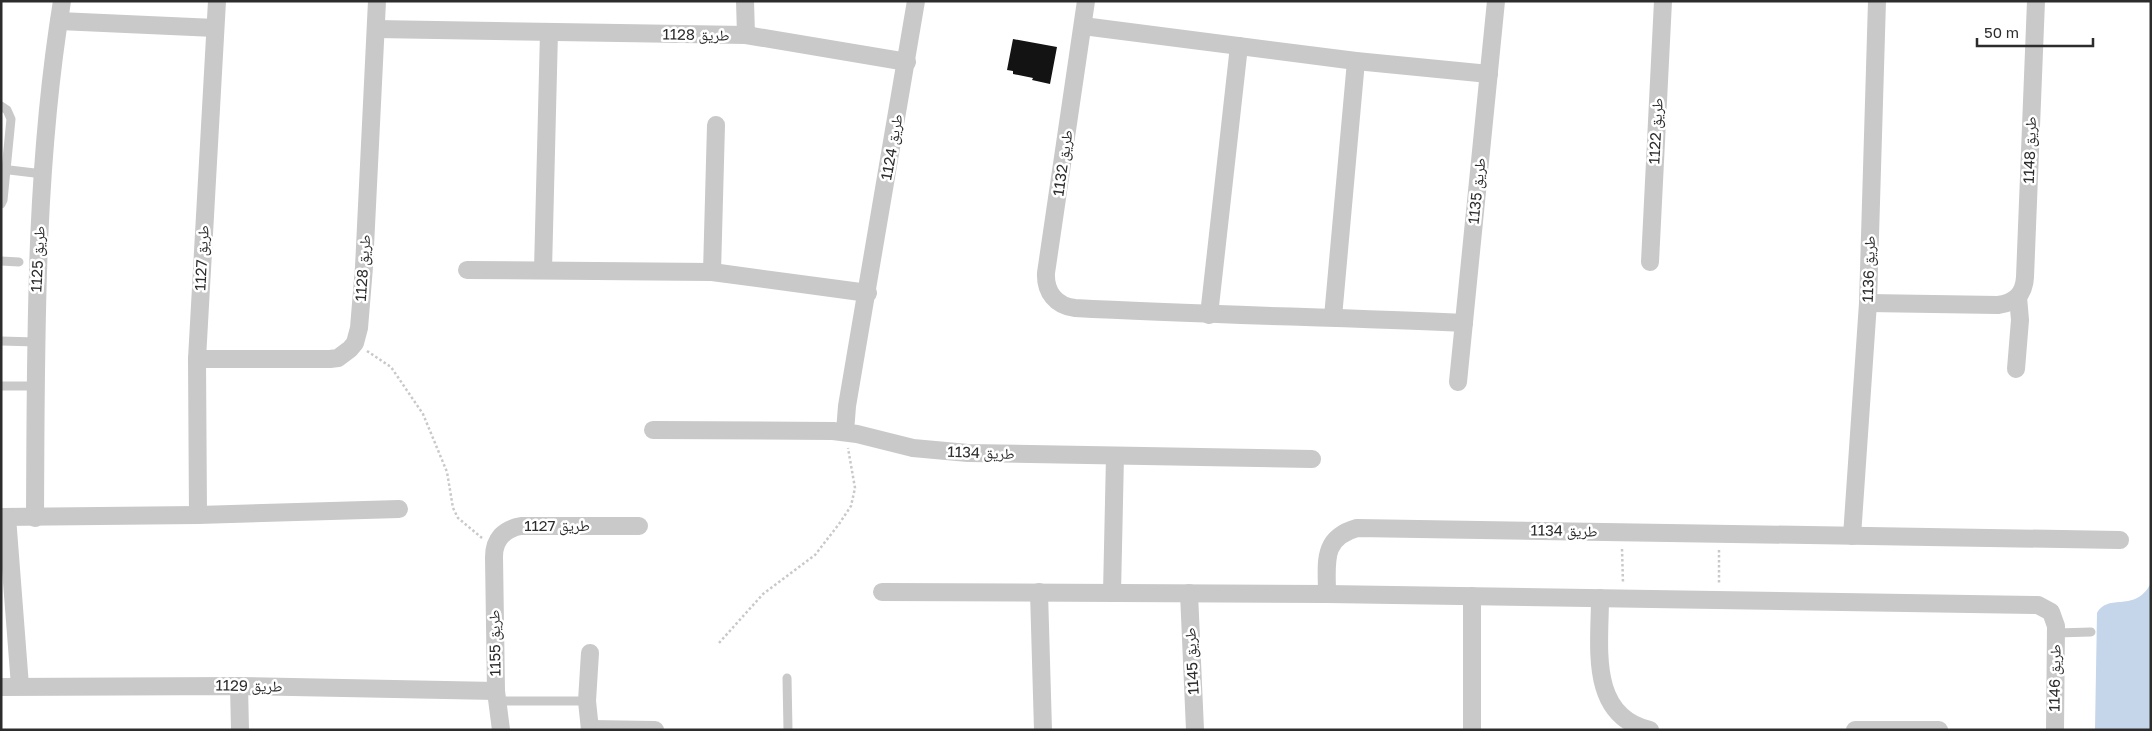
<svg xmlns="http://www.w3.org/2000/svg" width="2152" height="731" viewBox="0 0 2152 731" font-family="'Golos Text','Noto Naskh Arabic',sans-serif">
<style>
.water{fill:#c5d5ea}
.building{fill:#131313}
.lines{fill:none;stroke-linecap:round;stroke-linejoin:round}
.path{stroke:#c9c9c9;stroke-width:2.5;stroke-dasharray:2.5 2.5;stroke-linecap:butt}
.service{stroke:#c9c9c9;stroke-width:9}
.minor{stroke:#c9c9c9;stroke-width:18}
.labels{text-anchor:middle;stroke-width:5;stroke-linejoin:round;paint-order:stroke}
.street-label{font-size:15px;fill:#2c2c2c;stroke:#fff}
</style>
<rect width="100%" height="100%" fill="#fff"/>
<path class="water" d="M 2151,583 L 2151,730 L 2095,730 L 2097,613 C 2109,592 2135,614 2151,583 Z"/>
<path class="building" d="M 1013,39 L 1057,47 L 1050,84 L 1032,80 L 1033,78 L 1013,74 L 1013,71 L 1007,70 Z"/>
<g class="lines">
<g class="path">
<path d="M 367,351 L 391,367 L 423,414 L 447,472 L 453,508 L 458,518 L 482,538"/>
<path d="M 1622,549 L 1623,583"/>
<path d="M 1719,550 L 1719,585"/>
<path d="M 719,643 L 763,594 L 815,555 L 839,524 L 851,506 L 855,488 L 848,448"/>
</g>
<g class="service">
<path d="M 1,106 L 7,110 L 11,119 L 3,200 L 1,204"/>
<path d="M 1,169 L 43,174"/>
<path d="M 1,261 L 19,262"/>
<path d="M 1,341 L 36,342"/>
<path d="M 1,386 L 36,386"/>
<path d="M 2056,633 L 2091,632"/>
<path d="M 787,678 L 788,730"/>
<path d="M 497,701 L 587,701"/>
</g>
<g class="minor">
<path d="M 745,1 L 746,35"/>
<path d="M 1086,1 L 1046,273 C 1045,292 1056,306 1075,308 C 1205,315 1334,317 1464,323"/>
<path d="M 59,21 L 215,28"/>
<path d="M 1083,26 L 1356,61 L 1489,74"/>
<path d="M 376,29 L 746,35 L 907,62"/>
<path d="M 1650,262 L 1663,1"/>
<path d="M 467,270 L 712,272 L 868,293"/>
<path d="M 543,270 L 549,32"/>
<path d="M 712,272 L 716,125"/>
<path d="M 1868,303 L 1998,305 C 2015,303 2024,294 2025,277 L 2036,1"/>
<path d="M 1209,315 L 1239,46"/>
<path d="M 1333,317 L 1356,61"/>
<path d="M 197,359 L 330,359 L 338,358 L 350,349 L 355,343 L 359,328 L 364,267 L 377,1"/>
<path d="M 2016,369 L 2020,320 L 2018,297"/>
<path d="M 1458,382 L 1496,1"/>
<path d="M 653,430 L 833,431 L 857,434 L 913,448 L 968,453 L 1312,459"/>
<path d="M 845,432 L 847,406 L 916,1"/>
<path d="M 198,515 L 197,359 L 217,1"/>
<path d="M 1,517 L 198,515 L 399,509"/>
<path d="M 7,517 L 20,686"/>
<path d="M 35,518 C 36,345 34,172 62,1"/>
<path d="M 1852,536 L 1868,303 L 1877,1"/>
<path d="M 882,592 L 1327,594 L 2038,605 L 2051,612 L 2056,626 L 2055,730"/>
<path d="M 1039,592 L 1043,730"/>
<path d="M 1112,593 L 1115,456"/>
<path d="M 1189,593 L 1195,730"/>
<path d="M 1327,594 C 1327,563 1321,538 1357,528 L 2120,540"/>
<path d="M 1472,596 L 1472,730"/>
<path d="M 1600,598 C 1600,646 1588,716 1650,730"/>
<path d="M 590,653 L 587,701 L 590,730"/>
<path d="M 239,686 L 240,730"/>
<path d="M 1,687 L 239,686 L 496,691"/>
<path d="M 590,729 L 655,730"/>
<path d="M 501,730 L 496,691 L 494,557 C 494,539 504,529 521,526 L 639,526"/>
<path d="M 1855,730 L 1939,730"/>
</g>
</g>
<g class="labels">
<g class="street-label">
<text transform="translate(696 35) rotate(1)" y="5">طريق 1128</text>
<text transform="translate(1656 131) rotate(-87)" y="5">طريق 1122</text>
<text transform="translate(892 147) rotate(-80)" y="5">طريق 1124</text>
<text transform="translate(2030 150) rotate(-88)" y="5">طريق 1148</text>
<text transform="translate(1063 163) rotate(-82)" y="5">طريق 1132</text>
<text transform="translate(1477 191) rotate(-84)" y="5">طريق 1135</text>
<text transform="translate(202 258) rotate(-87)" y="5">طريق 1127</text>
<text transform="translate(38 259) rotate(-87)" y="5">طريق 1125</text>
<text transform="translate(363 268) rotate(-86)" y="5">طريق 1128</text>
<text transform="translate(1869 269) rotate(-88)" y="5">طريق 1136</text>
<text transform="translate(981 453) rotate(2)" y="5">طريق 1134</text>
<text x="557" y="531">طريق 1127</text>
<text transform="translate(1564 531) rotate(1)" y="5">طريق 1134</text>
<text transform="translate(495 643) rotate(-91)" y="5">طريق 1155</text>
<text transform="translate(1192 661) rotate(-93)" y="5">طريق 1145</text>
<text transform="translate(2055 678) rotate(-89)" y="5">طريق 1146</text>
<text transform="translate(249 686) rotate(1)" y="5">طريق 1129</text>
</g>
</g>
<rect width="2152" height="731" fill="none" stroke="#2c2c2c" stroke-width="5"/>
<path d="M1977 38v8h116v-8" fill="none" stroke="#2c2c2c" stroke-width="2.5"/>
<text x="1984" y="38" font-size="15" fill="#2c2c2c" stroke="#ffffff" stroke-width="4" paint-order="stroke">50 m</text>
</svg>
